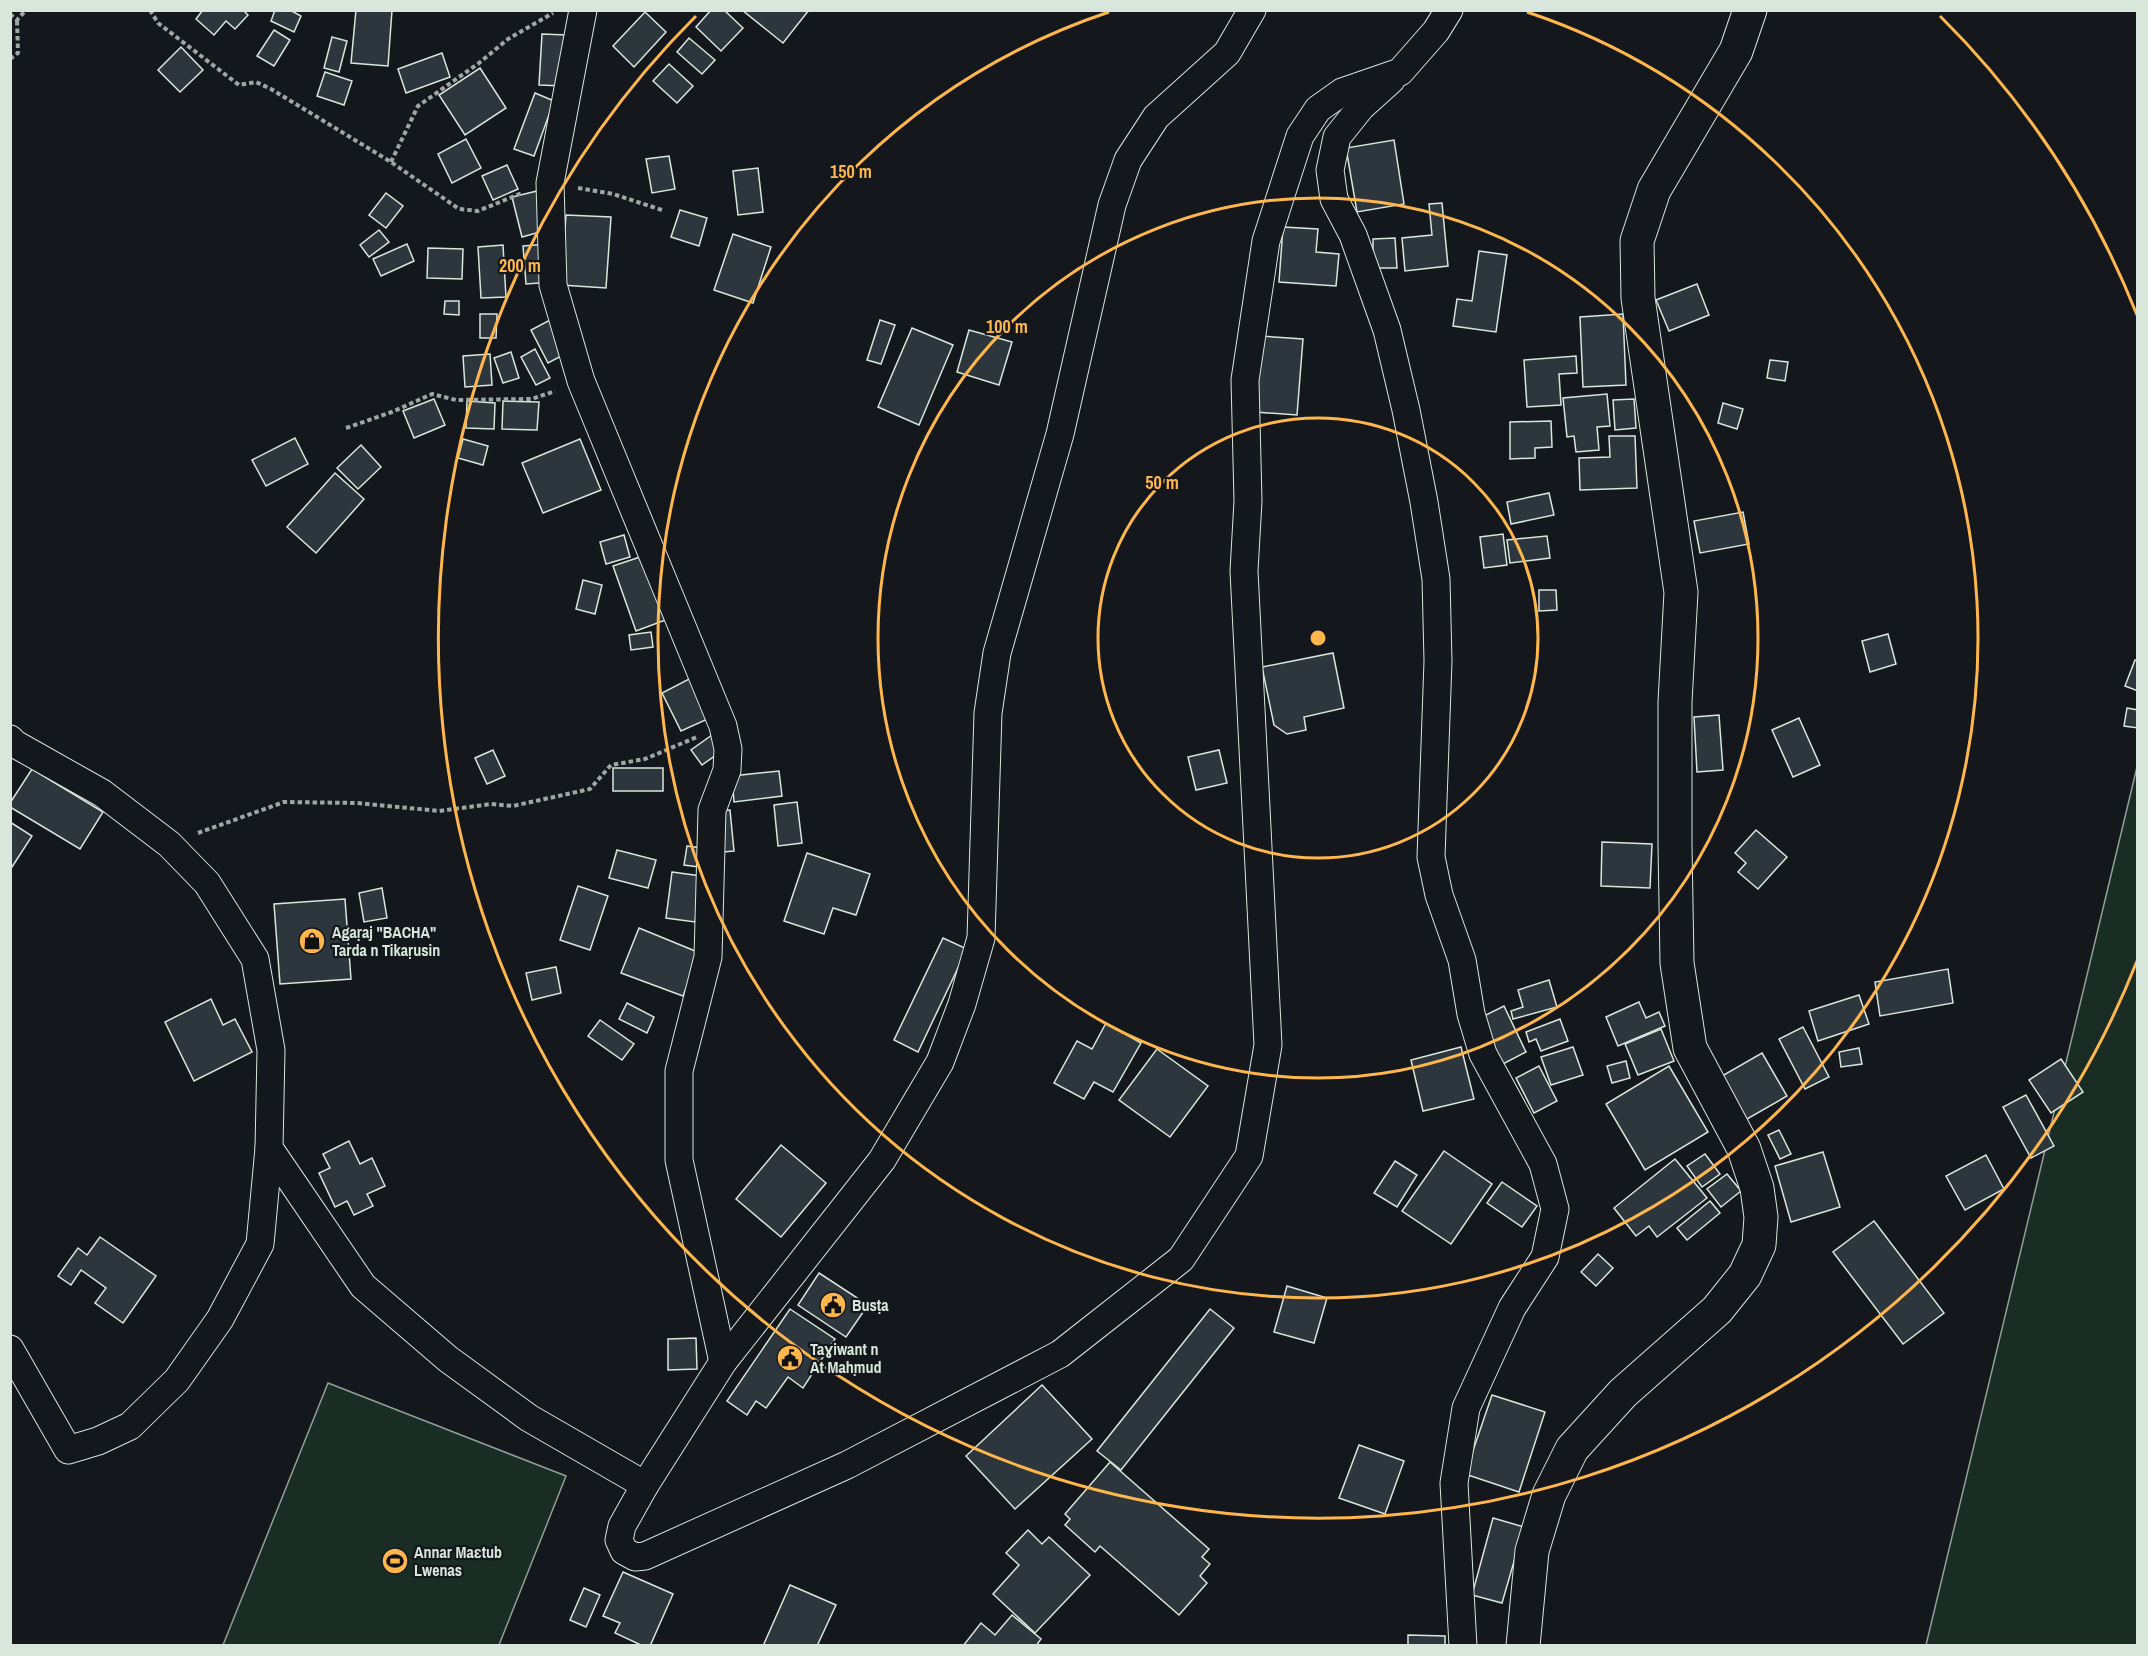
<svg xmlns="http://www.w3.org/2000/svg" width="2148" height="1656" viewBox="0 0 2148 1656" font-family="'Archivo Narrow',sans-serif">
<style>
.green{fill:#1a2d24;stroke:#939e99;stroke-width:1.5}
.building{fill:#2c363c;stroke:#d8e6dc;stroke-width:1.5}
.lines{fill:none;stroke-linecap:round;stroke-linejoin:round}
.minor-casing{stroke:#d8e6dc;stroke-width:29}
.tertiary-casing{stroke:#d8e6dc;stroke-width:35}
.path{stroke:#9da8a2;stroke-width:4;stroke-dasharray:4.5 3;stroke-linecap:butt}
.minor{stroke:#14181c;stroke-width:27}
.tertiary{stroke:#14181c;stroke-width:33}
.ring{fill:none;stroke:#ffb74d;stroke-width:3}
.labels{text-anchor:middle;stroke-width:4.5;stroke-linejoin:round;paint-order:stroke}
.poi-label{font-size:16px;font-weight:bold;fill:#d8e6dc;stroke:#14181c;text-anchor:start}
.centre{fill:#ffb74d;stroke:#14181c;stroke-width:3}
.ring-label{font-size:18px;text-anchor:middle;font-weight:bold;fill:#ffb74d;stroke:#14181c;stroke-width:4.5;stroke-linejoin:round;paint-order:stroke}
</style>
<rect width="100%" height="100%" fill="#14181c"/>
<g class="green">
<path d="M 2137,767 L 2137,1645 L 1926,1645 Z"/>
<path d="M 328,1383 L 566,1476 L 499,1645 L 223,1645 Z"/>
</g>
<g class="building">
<path d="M 203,10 L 243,10 L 248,15 L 235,29 L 226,21 L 214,35 L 196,19 Z"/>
<path d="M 275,10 L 290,10 L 301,16 L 294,32 L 271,21 Z"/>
<path d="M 356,10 L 392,10 L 388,66 L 351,63 Z"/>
<path d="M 711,10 L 724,10 L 743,28 L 721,51 L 696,27 Z"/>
<path d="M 742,10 L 809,10 L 783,43 Z"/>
<path d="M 645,12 L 666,32 L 634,67 L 613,46 Z"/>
<path d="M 274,30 L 290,40 L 274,66 L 257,56 Z"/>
<path d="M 542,34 L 567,35 L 564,86 L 539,85 Z"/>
<path d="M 332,37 L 347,41 L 339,72 L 324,68 Z"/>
<path d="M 689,38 L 715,60 L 702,74 L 677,52 Z"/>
<path d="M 181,47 L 203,70 L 180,92 L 158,70 Z"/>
<path d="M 442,53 L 450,77 L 406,93 L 398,69 Z"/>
<path d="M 669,64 L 693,86 L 677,103 L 653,81 Z"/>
<path d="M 480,68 L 506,108 L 465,135 L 439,95 Z"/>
<path d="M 325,72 L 352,81 L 344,105 L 317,96 Z"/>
<path d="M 535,93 L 554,101 L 534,156 L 514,149 Z"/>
<path d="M 466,139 L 481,168 L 452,183 L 438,154 Z"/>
<path d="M 1394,140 L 1404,204 L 1357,212 L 1346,148 Z"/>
<path d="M 669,156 L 675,189 L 652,193 L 646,159 Z"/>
<path d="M 507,165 L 518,189 L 493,200 L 482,176 Z"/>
<path d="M 758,168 L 763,212 L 738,215 L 733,171 Z"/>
<path d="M 537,191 L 547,230 L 522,237 L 512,197 Z"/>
<path d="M 386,193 L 403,206 L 386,228 L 369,215 Z"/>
<path d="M 1442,203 L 1448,266 L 1405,271 L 1402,238 L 1432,235 L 1429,204 Z"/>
<path d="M 680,210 L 707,218 L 699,246 L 671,237 Z"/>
<path d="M 566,215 L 611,217 L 606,288 L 561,285 Z"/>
<path d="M 1283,227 L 1318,229 L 1316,252 L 1339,254 L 1336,286 L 1279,282 Z"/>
<path d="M 379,230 L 389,242 L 369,257 L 360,245 Z"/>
<path d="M 733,234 L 771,247 L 753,303 L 714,290 Z"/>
<path d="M 1395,238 L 1397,268 L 1373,268 L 1373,239 Z"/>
<path d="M 407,244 L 414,261 L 381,276 L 373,259 Z"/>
<path d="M 548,244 L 552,282 L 526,284 L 523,246 Z"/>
<path d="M 503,245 L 506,297 L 481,298 L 478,247 Z"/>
<path d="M 428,248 L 463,249 L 462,279 L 427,278 Z"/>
<path d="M 1479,251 L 1507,255 L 1496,332 L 1453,326 L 1457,299 L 1472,301 Z"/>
<path d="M 1697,284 L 1709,315 L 1669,331 L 1656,300 Z"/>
<path d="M 445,301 L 459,301 L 459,315 L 444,314 Z"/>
<path d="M 480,314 L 497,314 L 496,338 L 480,338 Z"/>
<path d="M 1623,314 L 1626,385 L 1583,387 L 1580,317 Z"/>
<path d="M 550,320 L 567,353 L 548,363 L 531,330 Z"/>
<path d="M 880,320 L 895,325 L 881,364 L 867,360 Z"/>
<path d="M 912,328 L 953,345 L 919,425 L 878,407 Z"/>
<path d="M 969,330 L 1012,342 L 999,385 L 957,372 Z"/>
<path d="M 1260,336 L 1303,339 L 1297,415 L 1255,412 Z"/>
<path d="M 535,349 L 550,378 L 536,385 L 521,357 Z"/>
<path d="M 511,352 L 519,378 L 503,383 L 494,358 Z"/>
<path d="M 490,354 L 492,385 L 465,387 L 463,356 Z"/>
<path d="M 1576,356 L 1577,373 L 1559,374 L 1561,405 L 1527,407 L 1524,360 Z"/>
<path d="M 1770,360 L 1788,362 L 1785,381 L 1767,378 Z"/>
<path d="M 1607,394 L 1610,426 L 1597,427 L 1599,450 L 1576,452 L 1574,436 L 1567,437 L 1563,398 Z"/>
<path d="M 434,399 L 445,425 L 414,438 L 403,411 Z"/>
<path d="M 1634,399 L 1636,428 L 1615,430 L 1613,400 Z"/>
<path d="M 467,401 L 495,403 L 494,429 L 466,428 Z"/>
<path d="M 503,401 L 539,402 L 537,430 L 502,429 Z"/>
<path d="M 1723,403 L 1743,409 L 1737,429 L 1718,423 Z"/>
<path d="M 1551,421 L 1552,447 L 1535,448 L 1535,458 L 1510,459 L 1510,422 Z"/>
<path d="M 1609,436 L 1635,436 L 1637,488 L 1580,490 L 1579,458 L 1610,457 Z"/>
<path d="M 295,438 L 308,464 L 266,486 L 252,460 Z"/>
<path d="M 463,439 L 488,446 L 483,465 L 458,458 Z"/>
<path d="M 580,439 L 601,490 L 543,513 L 522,463 Z"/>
<path d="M 361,445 L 381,467 L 358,489 L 337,468 Z"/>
<path d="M 335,473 L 364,499 L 316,553 L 287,527 Z"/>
<path d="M 1549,493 L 1554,515 L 1511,524 L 1507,502 Z"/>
<path d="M 1743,512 L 1749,544 L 1700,553 L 1694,521 Z"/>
<path d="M 1503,534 L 1507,565 L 1484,568 L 1480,537 Z"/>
<path d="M 624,535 L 630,557 L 606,564 L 600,542 Z"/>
<path d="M 1547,536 L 1550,558 L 1510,563 L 1507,540 Z"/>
<path d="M 646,555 L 668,619 L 636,631 L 613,566 Z"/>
<path d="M 583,580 L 602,585 L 595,614 L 576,609 Z"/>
<path d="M 1539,590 L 1556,590 L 1557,610 L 1539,611 Z"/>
<path d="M 651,632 L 653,647 L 631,650 L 629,635 Z"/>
<path d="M 1888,634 L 1896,664 L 1870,672 L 1862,641 Z"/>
<path d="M 1333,653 L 1344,708 L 1304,717 L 1306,730 L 1287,734 L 1274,725 L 1262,667 Z"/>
<path d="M 2135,660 L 2138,661 L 2138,691 L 2125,686 Z"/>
<path d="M 691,678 L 710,718 L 681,731 L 662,693 Z"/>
<path d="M 2127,708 L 2138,710 L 2138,728 L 2124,726 Z"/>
<path d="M 1719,715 L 1723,770 L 1697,772 L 1694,717 Z"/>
<path d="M 1799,718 L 1820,765 L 1793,777 L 1772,730 Z"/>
<path d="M 712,735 L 723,750 L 702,765 L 691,750 Z"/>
<path d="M 493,750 L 505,776 L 487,784 L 475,758 Z"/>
<path d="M 1219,750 L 1227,783 L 1196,790 L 1188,757 Z"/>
<rect x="613" y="768" width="50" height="23"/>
<path d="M 32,769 L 103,812 L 80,849 L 10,807 L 10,803 Z"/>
<path d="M 779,771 L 782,796 L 734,802 L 732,776 Z"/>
<path d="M 797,802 L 802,843 L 778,846 L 774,805 Z"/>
<path d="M 730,810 L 734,851 L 723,852 L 719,811 Z"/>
<path d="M 10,822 L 32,836 L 12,867 L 10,866 Z"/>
<path d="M 1756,830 L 1787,857 L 1758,889 L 1738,872 L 1746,863 L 1735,853 Z"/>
<path d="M 1602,842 L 1652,844 L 1650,888 L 1601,886 Z"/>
<path d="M 687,846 L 702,848 L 699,867 L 684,865 Z"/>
<path d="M 617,850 L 656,860 L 648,888 L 609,878 Z"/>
<path d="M 807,853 L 870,874 L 856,915 L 833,908 L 824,934 L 784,921 Z"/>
<path d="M 672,872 L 701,876 L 695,922 L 666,918 Z"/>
<path d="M 578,886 L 608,896 L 590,950 L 560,940 Z"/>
<path d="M 382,888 L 387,918 L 364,922 L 359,893 Z"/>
<path d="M 345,899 L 351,979 L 280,984 L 274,904 Z"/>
<path d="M 639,928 L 700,953 L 683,996 L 621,973 Z"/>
<path d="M 943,938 L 967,949 L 918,1052 L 894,1040 Z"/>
<path d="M 556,967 L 561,993 L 532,1000 L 526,973 Z"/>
<path d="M 1948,969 L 1953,1003 L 1880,1016 L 1875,982 Z"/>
<path d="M 1549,980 L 1557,1007 L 1513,1019 L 1511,1011 L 1523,1007 L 1518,990 Z"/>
<path d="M 1859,995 L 1869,1024 L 1818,1041 L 1809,1011 Z"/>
<path d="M 211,999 L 223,1025 L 235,1019 L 252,1052 L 194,1081 L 165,1022 Z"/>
<path d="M 1639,1002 L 1646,1018 L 1659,1012 L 1665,1026 L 1618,1046 L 1606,1017 Z"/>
<path d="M 627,1003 L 654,1017 L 647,1033 L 619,1019 Z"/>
<path d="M 1504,1006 L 1526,1052 L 1501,1065 L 1478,1019 Z"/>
<path d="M 1560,1019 L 1568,1041 L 1541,1051 L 1536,1039 L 1529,1042 L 1526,1032 Z"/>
<path d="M 600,1020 L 634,1044 L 622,1060 L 588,1036 Z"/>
<path d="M 1106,1023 L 1141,1043 L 1113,1092 L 1094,1082 L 1084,1099 L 1054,1083 L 1077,1041 L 1092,1049 Z"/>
<path d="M 1803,1027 L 1829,1077 L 1805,1089 L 1779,1039 Z"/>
<path d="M 1661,1029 L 1674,1061 L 1638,1075 L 1625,1044 Z"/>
<path d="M 1461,1047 L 1474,1099 L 1423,1111 L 1411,1060 Z"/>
<path d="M 1573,1047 L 1583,1075 L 1551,1085 L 1541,1057 Z"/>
<path d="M 1859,1048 L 1862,1064 L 1841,1067 L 1839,1052 Z"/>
<path d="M 1157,1049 L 1208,1086 L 1170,1137 L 1119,1100 Z"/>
<path d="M 1762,1053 L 1787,1096 L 1740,1123 L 1715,1080 Z"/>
<path d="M 2061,1059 L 2083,1092 L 2051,1113 L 2029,1080 Z"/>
<path d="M 1626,1061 L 1630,1078 L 1612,1083 L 1607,1066 Z"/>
<path d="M 1539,1066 L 1557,1101 L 1534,1113 L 1516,1078 Z"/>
<path d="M 1669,1066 L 1708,1132 L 1645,1170 L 1606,1104 Z"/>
<path d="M 2026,1095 L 2054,1146 L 2031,1158 L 2003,1107 Z"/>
<path d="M 1779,1130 L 1791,1154 L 1780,1159 L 1768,1135 Z"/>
<path d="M 349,1141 L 360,1164 L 372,1158 L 385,1186 L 367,1194 L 373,1206 L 354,1215 L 347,1201 L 335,1207 L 319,1173 L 330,1168 L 323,1154 Z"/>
<path d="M 781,1145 L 826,1183 L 781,1237 L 736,1199 Z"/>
<path d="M 1444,1151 L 1492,1184 L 1451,1244 L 1402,1211 Z"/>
<path d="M 1823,1152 L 1840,1207 L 1791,1222 L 1775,1166 Z"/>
<path d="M 1705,1154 L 1720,1174 L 1702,1187 L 1687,1166 Z"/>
<path d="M 1986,1155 L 2004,1189 L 1965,1210 L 1946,1176 Z"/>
<path d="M 1675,1159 L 1707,1198 L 1657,1237 L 1649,1226 L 1636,1236 L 1614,1208 Z"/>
<path d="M 1395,1161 L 1417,1175 L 1397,1207 L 1374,1193 Z"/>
<path d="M 1727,1174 L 1741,1191 L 1721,1207 L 1707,1189 Z"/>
<path d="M 1502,1182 L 1537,1206 L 1522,1227 L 1487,1203 Z"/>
<path d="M 1710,1201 L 1720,1213 L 1687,1240 L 1677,1228 Z"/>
<path d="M 1874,1221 L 1944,1313 L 1903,1344 L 1833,1252 Z"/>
<path d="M 100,1237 L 156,1276 L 123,1323 L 95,1303 L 106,1288 L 81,1270 L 71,1285 L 58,1276 L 78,1248 L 87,1255 Z"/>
<path d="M 1598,1254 L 1613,1268 L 1596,1286 L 1581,1272 Z"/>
<path d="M 819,1273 L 868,1305 L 846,1337 L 798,1305 Z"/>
<path d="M 1287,1286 L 1327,1298 L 1314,1343 L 1274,1332 Z"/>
<path d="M 790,1309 L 835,1339 L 803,1388 L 788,1377 L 766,1408 L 756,1401 L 747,1415 L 727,1401 Z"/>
<path d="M 1210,1309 L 1234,1328 L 1121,1470 L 1097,1451 Z"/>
<path d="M 696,1338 L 697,1369 L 668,1370 L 668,1339 Z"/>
<path d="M 1042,1385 L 1092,1439 L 1015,1509 L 966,1456 Z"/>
<path d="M 1492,1395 L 1545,1412 L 1519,1492 L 1465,1474 Z"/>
<path d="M 1359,1445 L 1404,1461 L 1385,1514 L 1339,1498 Z"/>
<path d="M 1110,1462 L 1209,1549 L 1202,1557 L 1210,1564 L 1200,1576 L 1207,1583 L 1179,1615 L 1100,1546 L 1095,1552 L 1065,1525 L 1070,1519 L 1065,1514 Z"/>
<path d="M 1493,1518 L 1524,1527 L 1502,1603 L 1472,1595 Z"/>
<path d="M 1028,1530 L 1042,1544 L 1049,1537 L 1090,1575 L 1035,1633 L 993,1594 L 1019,1565 L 1006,1553 Z"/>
<path d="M 623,1572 L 673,1594 L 650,1646 L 643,1646 L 615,1633 L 620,1623 L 603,1616 Z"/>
<path d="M 790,1585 L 836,1605 L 817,1646 L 763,1646 Z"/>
<path d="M 584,1588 L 600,1595 L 586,1627 L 570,1620 Z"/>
<path d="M 1012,1615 L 1041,1639 L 1036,1646 L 963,1646 L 981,1623 L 995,1635 Z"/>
<path d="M 1408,1635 L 1445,1636 L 1445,1646 L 1408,1646 Z"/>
</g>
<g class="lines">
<defs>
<g id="minor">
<path d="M 583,10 L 550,183 L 553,285 L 581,381 L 723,726 L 728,749 L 727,770 L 712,810 L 708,957 L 679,1071 L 679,1160 L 723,1362"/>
<path d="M 1252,10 L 1227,53 L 1156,117 L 1128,160 L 1112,205 L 1060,434 L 997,653 L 988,713 L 981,938 L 962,1004 L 940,1062 L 882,1160 L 723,1362 L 645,1485 L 622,1526 L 619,1540 L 624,1551 L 635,1557 L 645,1556 L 847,1465 L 1060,1354 L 1181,1259 L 1249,1156 L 1268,1045 L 1244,571 L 1248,501 L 1245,380 L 1266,241 L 1300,136 L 1318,109 L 1342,92 L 1400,72 L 1436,31 L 1449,10"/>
<path d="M 1391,80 L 1361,107 L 1337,137 L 1330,170 L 1334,199 L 1353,235 L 1387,330 L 1406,410 L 1424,502 L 1436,579 L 1438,661 L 1431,857 L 1439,895 L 1462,960 L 1471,1014 L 1483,1054 L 1543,1164 L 1555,1209 L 1545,1257 L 1512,1308 L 1466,1408 L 1454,1483 L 1463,1646"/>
<path d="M 10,739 L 15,744 L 102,793 L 169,844 L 207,883 L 255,959 L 271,1050 L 269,1148 L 363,1286 L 448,1359 L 529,1418 L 645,1485"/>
<path d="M 10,1349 L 68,1450 L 98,1441 L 130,1426 L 177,1380 L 220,1319 L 260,1244 L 269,1148"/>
</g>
<path id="tertiary" d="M 1523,1646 L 1532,1551 L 1549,1495 L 1572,1449 L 1623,1393 L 1717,1310 L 1745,1275 L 1759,1245 L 1761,1217 L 1757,1188 L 1744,1149 L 1690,1048 L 1677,963 L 1675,845 L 1675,702 L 1681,592 L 1638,298 L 1637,241 L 1654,190 L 1736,51 L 1750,10"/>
</defs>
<use href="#minor" class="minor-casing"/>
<use href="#tertiary" class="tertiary-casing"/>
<g class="path">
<path d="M 150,10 L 158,23 L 239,85 L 256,82 L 271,89 L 391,162 L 459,209 L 478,211 L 522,193"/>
<path d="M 10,14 L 17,20 L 26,10"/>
<path d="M 10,59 L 18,53 L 17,20"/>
<path d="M 391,162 L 418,106 L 479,63 L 508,39 L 553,13"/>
<path d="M 578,188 L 613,194 L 662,210"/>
<path d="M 346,428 L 392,412 L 432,394 L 456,400 L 532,399 L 555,391"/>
<path d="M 198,833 L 284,802 L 357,803 L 439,811 L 491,804 L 513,806 L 590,789 L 611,765 L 645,759 L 697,737"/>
</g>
<use href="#minor" class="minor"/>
<use href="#tertiary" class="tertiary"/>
</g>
<g class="ring">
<circle cx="1318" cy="638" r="220"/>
<circle cx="1318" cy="638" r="440"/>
<path d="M1527 12A660 660 0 1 1 1109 12"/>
<path d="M2137 961A880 880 0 1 1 696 16M1940 16A880 880 0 0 1 2137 315"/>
</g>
<defs>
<symbol id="shop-disc" viewBox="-11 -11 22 22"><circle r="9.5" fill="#ffb74d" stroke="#14181c"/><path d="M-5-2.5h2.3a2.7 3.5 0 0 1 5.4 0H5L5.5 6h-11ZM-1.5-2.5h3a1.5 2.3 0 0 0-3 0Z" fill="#111"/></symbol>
<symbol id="civic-disc" viewBox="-11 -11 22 22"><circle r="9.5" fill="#ffb74d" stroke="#14181c"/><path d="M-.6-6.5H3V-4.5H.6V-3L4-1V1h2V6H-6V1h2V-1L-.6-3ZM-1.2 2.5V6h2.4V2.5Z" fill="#111"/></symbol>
<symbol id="stadium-disc" viewBox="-11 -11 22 22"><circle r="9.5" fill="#ffb74d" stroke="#14181c"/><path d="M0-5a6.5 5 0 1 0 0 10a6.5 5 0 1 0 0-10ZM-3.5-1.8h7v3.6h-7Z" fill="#111"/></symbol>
</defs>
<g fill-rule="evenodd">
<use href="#shop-disc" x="297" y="926" width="30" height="30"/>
<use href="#civic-disc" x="818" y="1290" width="30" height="30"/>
<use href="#civic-disc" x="775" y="1343" width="30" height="30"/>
<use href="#stadium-disc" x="380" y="1546" width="30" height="30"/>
</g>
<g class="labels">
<g class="poi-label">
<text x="332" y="938">Agaṛaj "BACHA"<tspan x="332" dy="18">Tarda n Tikaṛusin</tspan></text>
<text x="852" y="1311">Busṭa</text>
<text x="810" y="1355">Taɣiwant n<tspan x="810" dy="18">At Maḥmud</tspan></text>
<text x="414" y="1558">Annar Maɛtub<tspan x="414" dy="18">Lwenas</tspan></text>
</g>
</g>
<circle cx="1318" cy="638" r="9" class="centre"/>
<g class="ring-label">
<text x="851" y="178">150 m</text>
<text x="520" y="272">200 m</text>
<text x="1007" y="333">100 m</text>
<text x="1162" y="489">50 m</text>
</g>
<rect width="2148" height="1656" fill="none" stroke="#d8e6dc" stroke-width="24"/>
</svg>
